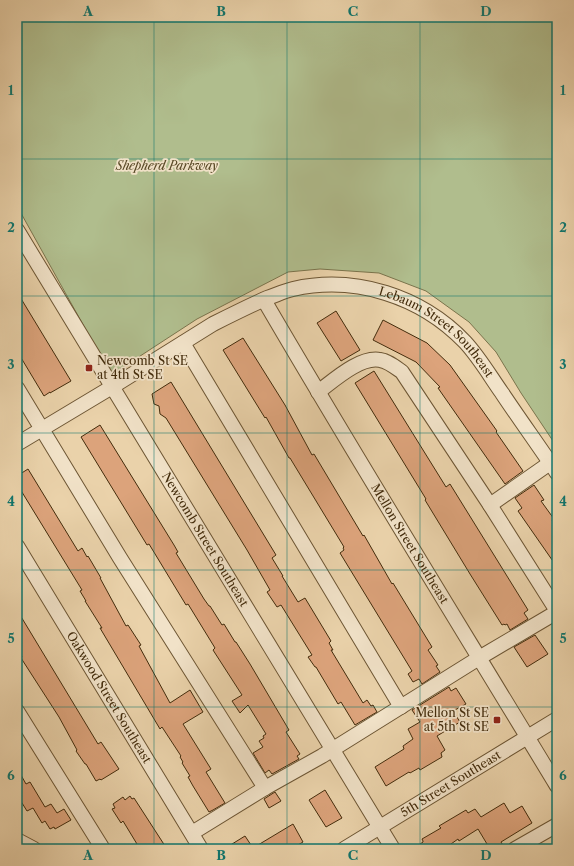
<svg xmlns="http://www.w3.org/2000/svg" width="574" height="866" viewBox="0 0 574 866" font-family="'Libre Caslon Text',serif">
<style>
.green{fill:#b0bd8d;stroke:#7a744c}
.building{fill:#dca37b;stroke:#432c0c}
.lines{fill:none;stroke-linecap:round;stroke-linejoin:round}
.minor-casing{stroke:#6d5634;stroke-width:16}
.minor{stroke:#f1e2c8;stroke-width:14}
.grid{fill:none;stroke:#0f766e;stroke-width:1;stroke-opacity:0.55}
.poi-dot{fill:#8f2418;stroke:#f1e2c8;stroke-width:1.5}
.labels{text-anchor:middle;stroke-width:3.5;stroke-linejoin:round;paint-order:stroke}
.park-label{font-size:12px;font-style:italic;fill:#594926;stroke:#f1e2c8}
.street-label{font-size:12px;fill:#432c0c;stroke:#f1e2c8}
.poi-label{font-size:12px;fill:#432c0c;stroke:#f1e2c8;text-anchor:start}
.neatline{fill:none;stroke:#0f766e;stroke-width:1.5}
.grid-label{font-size:13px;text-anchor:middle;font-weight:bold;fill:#0f766e}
</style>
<rect width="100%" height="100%" fill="#ead2aa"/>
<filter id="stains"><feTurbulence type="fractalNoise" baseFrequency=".005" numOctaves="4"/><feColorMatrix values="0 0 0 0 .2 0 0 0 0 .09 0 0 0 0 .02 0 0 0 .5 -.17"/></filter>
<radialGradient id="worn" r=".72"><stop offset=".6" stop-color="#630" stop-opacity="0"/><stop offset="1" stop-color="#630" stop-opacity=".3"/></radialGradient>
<path class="green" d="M 17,17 L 557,17 L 557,447 L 521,393 L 496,352 L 469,322 L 426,291 L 379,273 L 320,269 L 288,272 L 197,319 L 111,375 L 17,206 Z"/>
<g class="building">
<path d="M 17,292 L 71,381 L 50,393 L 50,392 L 44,396 L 17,351 Z"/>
<path d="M 336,311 L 360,350 L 341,361 L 317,323 Z"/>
<path d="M 383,320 L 427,343 L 450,365 L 497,431 L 496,432 L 523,471 L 505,484 L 438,388 L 440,387 L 416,362 L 373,340 Z"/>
<path d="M 243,338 L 285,405 L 312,455 L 314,454 L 363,536 L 364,535 L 392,584 L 393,583 L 432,647 L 428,650 L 438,665 L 436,666 L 440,672 L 422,684 L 419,679 L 413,682 L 408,674 L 412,671 L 340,553 L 344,550 L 343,548 L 344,547 L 290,458 L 289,458 L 266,417 L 265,418 L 223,350 Z"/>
<path d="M 374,371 L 446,487 L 450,484 L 528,610 L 524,613 L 528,619 L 510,630 L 507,624 L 505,625 L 504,624 L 502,625 L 470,574 L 425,500 L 426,499 L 355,383 Z"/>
<path d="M 171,382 L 276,555 L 272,558 L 283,576 L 282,576 L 298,602 L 305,598 L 331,641 L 329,643 L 333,650 L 331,650 L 363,703 L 367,700 L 371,706 L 373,705 L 377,712 L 355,725 L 341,702 L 338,704 L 316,667 L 315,667 L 308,657 L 312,655 L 281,605 L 277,607 L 267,592 L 270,590 L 247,550 L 166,418 L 160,414 L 159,406 L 154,404 L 152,394 Z"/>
<path d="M 100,425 L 174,545 L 178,552 L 176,553 L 204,599 L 209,606 L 210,606 L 222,625 L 224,624 L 235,642 L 236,642 L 250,664 L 289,730 L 286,732 L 300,754 L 297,756 L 299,759 L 272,774 L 269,770 L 265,773 L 253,753 L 263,747 L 259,741 L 264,738 L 263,736 L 266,734 L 248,705 L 240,713 L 232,701 L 242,695 L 213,650 L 215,648 L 188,604 L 186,605 L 149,544 L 147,545 L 81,437 Z"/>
<path d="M 28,469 L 78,551 L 82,548 L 87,557 L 88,556 L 101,578 L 100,578 L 126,626 L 128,625 L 141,645 L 139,646 L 170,703 L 190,690 L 203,712 L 183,724 L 211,769 L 206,772 L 225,803 L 213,810 L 209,812 L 193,786 L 188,777 L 190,776 L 182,763 L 183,762 L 180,757 L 181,756 L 162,727 L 160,729 L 100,628 L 102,628 L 85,601 L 86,601 L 80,591 L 82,590 L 17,484 L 17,476 Z"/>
<path d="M 534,485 L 544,500 L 541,501 L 554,519 L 552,520 L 557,527 L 557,567 L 518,511 L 522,508 L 515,498 Z"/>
<path d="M 17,610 L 98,744 L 101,742 L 119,769 L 101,780 L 100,779 L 96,781 L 86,764 L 85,764 L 76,751 L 77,750 L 59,717 L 21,658 L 22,657 L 18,650 L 21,648 L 17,641 Z"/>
<path d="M 535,635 L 548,654 L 527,667 L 514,647 Z"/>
<path d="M 449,687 L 451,691 L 456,688 L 466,704 L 453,711 L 460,722 L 437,736 L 445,750 L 441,753 L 442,757 L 420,770 L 419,768 L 410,773 L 409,772 L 386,786 L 375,767 L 404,749 L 403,746 L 413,739 L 408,729 L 420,722 L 412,710 Z"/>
<path d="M 17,768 L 26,784 L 30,782 L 45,807 L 51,804 L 57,813 L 64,809 L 71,820 L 55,829 L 54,827 L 50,829 L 45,821 L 42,823 L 33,808 L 27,811 L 17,795 Z"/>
<path d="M 325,790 L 342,818 L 326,827 L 309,800 Z"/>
<path d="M 275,792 L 281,801 L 269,808 L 264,799 Z"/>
<path d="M 130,796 L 132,799 L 134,798 L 167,849 L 140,849 L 123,821 L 121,823 L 112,809 L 115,808 L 113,804 L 123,797 L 125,800 Z"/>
<path d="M 504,803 L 510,813 L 522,806 L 532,823 L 501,842 L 505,849 L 490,849 L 478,829 L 459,841 L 458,839 L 444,849 L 413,849 L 423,842 L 423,841 L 422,839 L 441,828 L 439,826 L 466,810 L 468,813 L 475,809 L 481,817 Z"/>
<path d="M 293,824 L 303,842 L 291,849 L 224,849 L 245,836 L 253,848 Z"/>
</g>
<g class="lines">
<defs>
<g id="minor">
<path id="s1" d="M 17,230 L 393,849"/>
<path id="s2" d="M 264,300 C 359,463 459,624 557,786"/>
<path d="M 183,343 L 401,707"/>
<path d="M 17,388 L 120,558 L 265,788"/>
<path d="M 318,392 C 333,381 360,356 380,360 C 388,361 395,367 402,372 L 490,505 L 557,611"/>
<path id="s3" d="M 17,444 L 112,387 L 213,324 C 231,315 249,306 267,298 C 276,295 284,291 293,289 C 355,275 421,296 465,342 C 479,357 490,376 502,393 C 520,420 539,446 557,473"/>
<path d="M 490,505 L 550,463"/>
<path id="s4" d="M 17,546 L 201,849"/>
<path d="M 17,711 L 103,849"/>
<path d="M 192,833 L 265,788 L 322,756 L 479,658 L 557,612"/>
<path d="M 17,840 L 34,849"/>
<path id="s5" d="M 344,849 L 557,719"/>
<path d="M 515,849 L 557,825"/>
</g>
</defs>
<use href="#minor" class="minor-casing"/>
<use href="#minor" class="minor"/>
</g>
<path class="grid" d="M 154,17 L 154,849M 287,17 L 287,849M 420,17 L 420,849M 17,159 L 557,159M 17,296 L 557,296M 17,433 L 557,433M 17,570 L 557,570M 17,707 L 557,707"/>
<g class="poi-dot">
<rect x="85" y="364" width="8" height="8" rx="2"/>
<rect x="493" y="716" width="8" height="8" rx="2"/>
</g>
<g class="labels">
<g class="park-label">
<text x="167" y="170">Shepherd Parkway</text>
</g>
<g class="street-label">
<text dy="4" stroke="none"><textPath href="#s3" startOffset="476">Lebaum Street Southeast</textPath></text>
<text dy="4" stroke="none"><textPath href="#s1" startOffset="362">Newcomb Street Southeast</textPath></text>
<text dy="4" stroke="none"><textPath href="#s2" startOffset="284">Mellon Street Southeast</textPath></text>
<text dy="4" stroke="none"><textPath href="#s4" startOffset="177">Oakwood Street Southeast</textPath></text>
<text dy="4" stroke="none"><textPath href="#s5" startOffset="125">5th Street Southeast</textPath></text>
</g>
<g class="poi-label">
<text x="97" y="365">Newcomb St SE<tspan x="97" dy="14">at 4th St SE</tspan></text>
<text x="489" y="717" text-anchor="end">Mellon St SE<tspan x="489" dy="14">at 5th St SE</tspan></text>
</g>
</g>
<rect width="574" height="866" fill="none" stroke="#ead2aa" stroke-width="44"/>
<rect x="22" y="22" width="530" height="822" class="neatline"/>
<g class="grid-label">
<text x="88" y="16">A</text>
<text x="221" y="16">B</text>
<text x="353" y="16">C</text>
<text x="486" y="16">D</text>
<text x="11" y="95">1</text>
<text x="563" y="95">1</text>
<text x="11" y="232">2</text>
<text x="563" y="232">2</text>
<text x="11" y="369">3</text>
<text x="563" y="369">3</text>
<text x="11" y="506">4</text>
<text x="563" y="506">4</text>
<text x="11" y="643">5</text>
<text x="563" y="643">5</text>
<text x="11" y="780">6</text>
<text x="563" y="780">6</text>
<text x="88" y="860">A</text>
<text x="221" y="860">B</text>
<text x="353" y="860">C</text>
<text x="486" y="860">D</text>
</g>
<rect width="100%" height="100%" filter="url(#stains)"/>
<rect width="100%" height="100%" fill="url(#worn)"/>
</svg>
